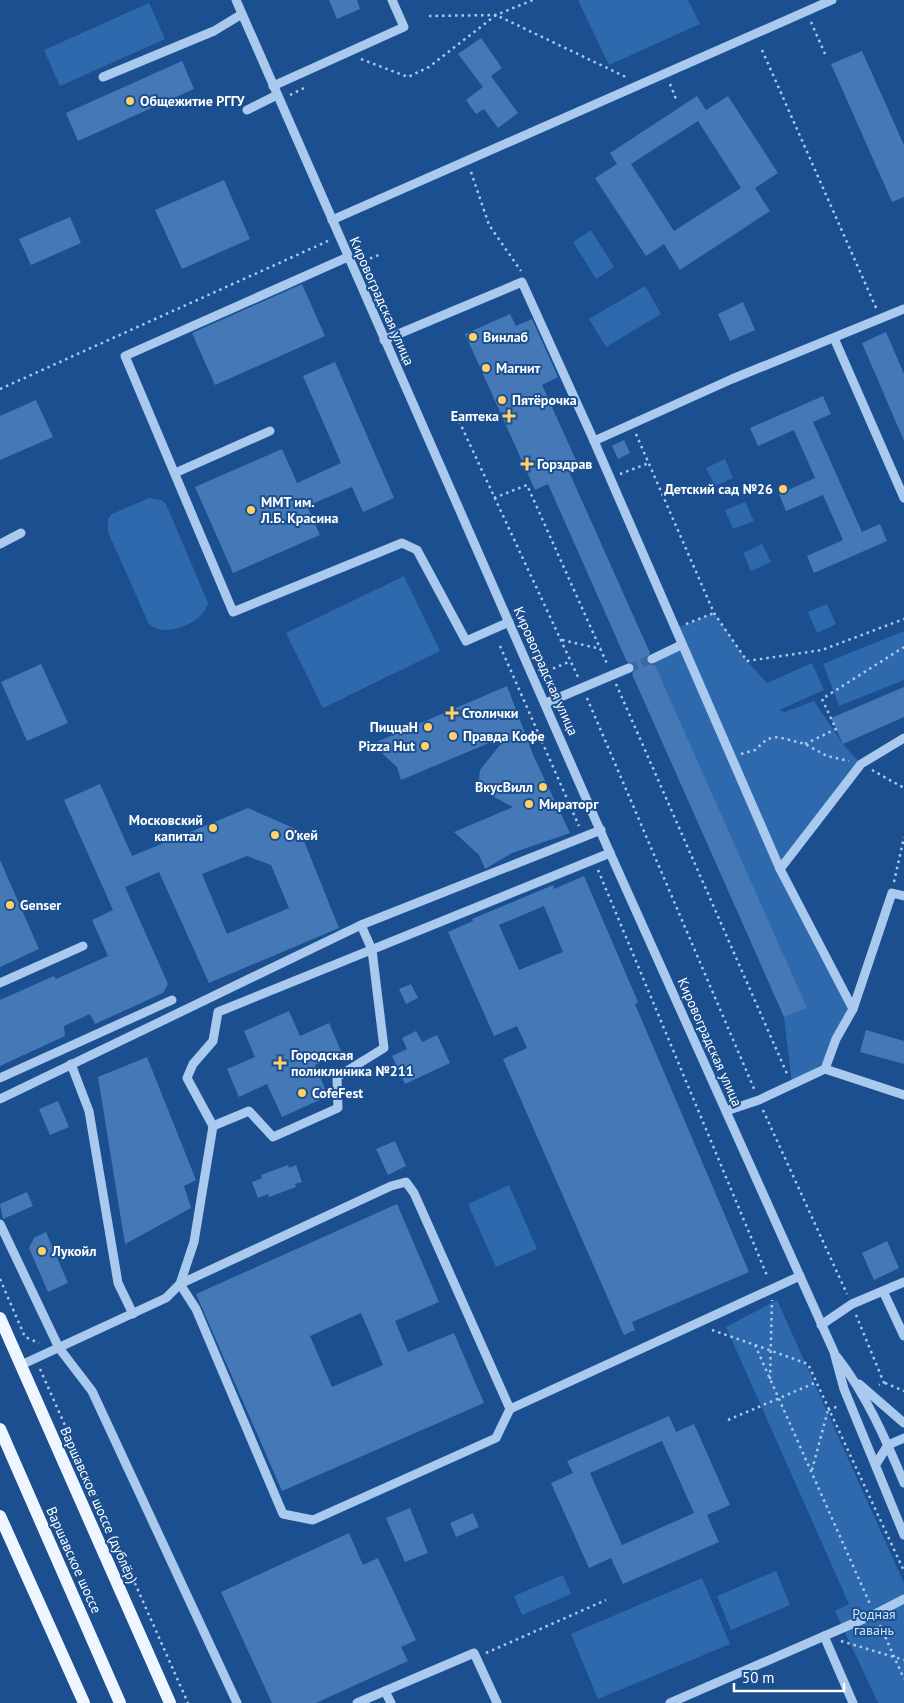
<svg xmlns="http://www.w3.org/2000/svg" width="904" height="1703" viewBox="0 0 904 1703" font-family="'PT Sans',sans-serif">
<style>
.green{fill:#2e69ad}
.building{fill:#4478b7;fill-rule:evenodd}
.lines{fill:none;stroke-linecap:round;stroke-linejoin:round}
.minor-tunnel{stroke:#3d69a0;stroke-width:9;stroke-dasharray:9 4.5;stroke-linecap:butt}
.path{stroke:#a9c9ee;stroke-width:2.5;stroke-dasharray:2.5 4;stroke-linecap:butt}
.minor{stroke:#a9c9ee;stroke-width:9}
.major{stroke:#f0f6ff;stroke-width:12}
.poi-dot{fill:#ffd166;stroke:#1b4f8f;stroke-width:2}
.labels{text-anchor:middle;stroke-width:4;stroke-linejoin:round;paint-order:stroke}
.poi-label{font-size:14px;font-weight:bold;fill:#fff;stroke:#1b4f8f;text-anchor:start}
.street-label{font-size:14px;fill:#fff;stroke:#1b4f8f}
.park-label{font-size:14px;fill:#cfe3fa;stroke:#1b4f8f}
</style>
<rect width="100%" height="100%" fill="#1b4f8f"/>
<g class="green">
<path d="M 578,0 L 688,0 L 700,24 L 609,65 Z"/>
<path d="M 149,3 L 165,39 L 60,86 L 44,50 Z"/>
<path d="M 591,230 L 614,267 L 596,279 L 573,242 Z"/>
<path d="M 645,286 L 661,314 L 606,347 L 589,319 Z"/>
<path d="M 725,459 L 733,478 L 715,486 L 706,468 Z"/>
<path d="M 149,498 L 161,500 L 166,504 L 208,603 C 203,623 165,639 149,624 L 108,532 L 108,519 L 112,514 Z"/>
<path d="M 745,502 L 754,521 L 733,529 L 725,510 Z"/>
<path d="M 762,544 L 771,562 L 751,571 L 743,553 Z"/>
<path d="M 404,576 L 440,651 L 323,708 L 286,633 Z"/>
<path d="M 827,604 L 836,624 L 817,633 L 808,612 Z"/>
<path d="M 714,613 L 747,661 L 767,683 L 812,663 L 824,690 L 779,710 L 785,712 L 814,701 L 843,744 L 861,764 L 780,869 L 853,1009 L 825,1069 L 792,1084 L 784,1017 L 806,1007 L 652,659 L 681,645 L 674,629 Z"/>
<path d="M 904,631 L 904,680 L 839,706 L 823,664 Z"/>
<path d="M 509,1185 L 537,1249 L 496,1267 L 468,1204 Z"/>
<path d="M 777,1300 L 904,1583 L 904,1703 L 878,1703 L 835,1611 L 849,1604 L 726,1327 Z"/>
<path d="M 776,1571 L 790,1605 L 731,1630 L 717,1596 Z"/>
<path d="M 563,1575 L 571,1594 L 522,1615 L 514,1596 Z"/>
<path d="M 702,1578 L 730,1644 L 598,1699 L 571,1634 Z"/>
</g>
<g class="building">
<path d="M 329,0 L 357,0 L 360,9 L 337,19 Z"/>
<path d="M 481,38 L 502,68 L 491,76 L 518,113 L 498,128 L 484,109 L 476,114 L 466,100 L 483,87 L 458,54 Z"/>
<path d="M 862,51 L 904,145 L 904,197 L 892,202 L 831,64 Z"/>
<path d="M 182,61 L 194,89 L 78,141 L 66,113 Z"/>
<path d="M 697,96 L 706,110 L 728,96 L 778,173 L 755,188 L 770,211 L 680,270 L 664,244 L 646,256 L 595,178 L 617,164 L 610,153 ZM 698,121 L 741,188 L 674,231 L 631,164 Z"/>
<path d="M 224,180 L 250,239 L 182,269 L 155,210 Z"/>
<path d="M 70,217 L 81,243 L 31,265 L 19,239 Z"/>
<path d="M 302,284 L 325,336 L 215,385 L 192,333 Z"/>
<path d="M 743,302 L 755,330 L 730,341 L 718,314 Z"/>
<path d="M 510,314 L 516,326 L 532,319 L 558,377 L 542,385 L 580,469 L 570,474 L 650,653 L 646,661 L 649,664 L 655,665 L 807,1008 L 784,1017 L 632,674 L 635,669 L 635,665 L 627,662 L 548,484 L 535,490 L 465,334 Z"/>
<path d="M 886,332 L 904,374 L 904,441 L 862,343 Z"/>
<path d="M 335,362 L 394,498 L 363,512 L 352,487 L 307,506 L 320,535 L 233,573 L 195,487 L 282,449 L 297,483 L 341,463 L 303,376 Z"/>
<path d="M 823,396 L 831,414 L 813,422 L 862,532 L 880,524 L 887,541 L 814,573 L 807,556 L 843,540 L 823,495 L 786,511 L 779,494 L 815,478 L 794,430 L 758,446 L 750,428 Z"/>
<path d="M 36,400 L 53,437 L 0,460 L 0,416 Z"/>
<path d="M 624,440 L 630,453 L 618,459 L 612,446 Z"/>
<path d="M 41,664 L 68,723 L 27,741 L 1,682 Z"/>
<path d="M 507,686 L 534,757 L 570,833 L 512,853 L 485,869 L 479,855 L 454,832 L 513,807 L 485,792 L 480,785 L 479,778 L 480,770 L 508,735 L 401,780 L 397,767 L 372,744 Z"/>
<path d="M 904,687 L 904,717 L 843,744 L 831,718 Z"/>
<path d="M 100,784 L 132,856 L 248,808 L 300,831 L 339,928 L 209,983 L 159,872 L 125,887 L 168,984 L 163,993 L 95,1024 L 90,1014 L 64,1026 L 65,1036 L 0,1066 L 0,1000 L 54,976 L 56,979 L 108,956 L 92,920 L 113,910 L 64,800 ZM 247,856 L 271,865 L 289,908 L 227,934 L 202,874 Z"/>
<path d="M 0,860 L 39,949 L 0,967 Z"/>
<path d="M 584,876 L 638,1002 L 635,1004 L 749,1272 L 632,1322 L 635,1330 L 624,1335 L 503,1059 L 527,1048 L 517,1026 L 494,1036 L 448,932 L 473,921 L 472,919 L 553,885 L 554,889 ZM 544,906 L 563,952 L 519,970 L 499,925 Z"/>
<path d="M 411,984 L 418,998 L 406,1004 L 399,989 Z"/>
<path d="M 289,1011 L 300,1036 L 329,1023 L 342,1053 L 315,1065 L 328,1096 L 282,1117 L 267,1084 L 239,1097 L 227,1069 L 255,1057 L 244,1031 Z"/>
<path d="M 866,1030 L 904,1041 L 904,1064 L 860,1052 Z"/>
<path d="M 416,1031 L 422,1042 L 437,1035 L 450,1063 L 405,1084 L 392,1056 L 407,1049 L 402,1038 Z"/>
<path d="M 147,1057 L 196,1180 L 184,1186 L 191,1208 L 125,1244 L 98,1077 Z"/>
<path d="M 58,1101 L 69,1127 L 50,1135 L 39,1109 Z"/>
<path d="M 395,1141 L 406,1166 L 388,1175 L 376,1149 Z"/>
<path d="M 288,1165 L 289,1168 L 296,1165 L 302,1182 L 295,1184 L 296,1187 L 269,1197 L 268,1194 L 258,1198 L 252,1182 L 262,1178 L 261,1175 Z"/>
<path d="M 27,1192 L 33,1206 L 3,1219 L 0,1204 Z"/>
<path d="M 397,1204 L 439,1302 L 395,1321 L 408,1352 L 454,1333 L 484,1403 L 282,1491 L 196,1294 ZM 361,1313 L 383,1365 L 332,1387 L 310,1336 Z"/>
<path d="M 46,1232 L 68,1283 L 48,1292 L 29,1248 L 34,1238 Z"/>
<path d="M 887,1241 L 899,1268 L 874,1280 L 862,1253 Z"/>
<path d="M 669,1416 L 676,1432 L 694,1424 L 730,1505 L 707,1515 L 719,1542 L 623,1584 L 611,1558 L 589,1568 L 551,1483 L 573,1473 L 567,1461 ZM 662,1441 L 694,1513 L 622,1545 L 590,1473 Z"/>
<path d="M 410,1508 L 428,1553 L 405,1562 L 386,1518 Z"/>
<path d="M 473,1513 L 479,1527 L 456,1537 L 450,1523 Z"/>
<path d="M 349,1533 L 363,1565 L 378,1558 L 416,1640 L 401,1647 L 408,1661 L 316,1703 L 272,1703 L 221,1592 Z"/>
</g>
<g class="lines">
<path class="minor-tunnel" d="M 629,668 L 652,659"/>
<g class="path">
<path d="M 429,16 L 496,15 L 533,0"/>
<path d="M 811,22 L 825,54"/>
<path d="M 762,50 L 877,310"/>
<path d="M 361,59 L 408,77 L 429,67 L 496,15 L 628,78"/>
<path d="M 670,84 L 676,99"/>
<path d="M 290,95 L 304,88"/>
<path d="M 471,172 L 489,225 L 521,271"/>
<path d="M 364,261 L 381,254"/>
<path d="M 0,389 L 328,241"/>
<path d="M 459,421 L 578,677"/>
<path d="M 636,434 L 714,613 L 747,661 L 822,650 L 904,619"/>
<path d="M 620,474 L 649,463"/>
<path d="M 494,498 L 527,485 L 608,666"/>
<path d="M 686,624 L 714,613"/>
<path d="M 562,640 L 601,649"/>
<path d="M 500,646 L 579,826"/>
<path d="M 547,671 L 571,661"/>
<path d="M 616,684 L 788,1076"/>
<path d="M 587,698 L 755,1091"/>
<path d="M 805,744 L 836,729 L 822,699 L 904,647"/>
<path d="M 741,754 L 755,750 L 767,739 L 778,737 L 805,744 L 827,756 L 849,761"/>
<path d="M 872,770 L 904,788"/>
<path d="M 598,870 L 768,1278"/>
<path d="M 894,882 L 904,837"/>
<path d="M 763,1110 L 847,1294"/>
<path d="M 0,1279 L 25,1337 L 39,1343"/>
<path d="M 856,1315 L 884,1383 L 879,1385"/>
<path d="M 712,1330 L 755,1345 L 870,1604"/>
<path d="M 755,1345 L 808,1364 L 904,1571"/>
<path d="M 40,1369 L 188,1703"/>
<path d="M 770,1379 L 772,1300"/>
<path d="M 885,1383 L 904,1391"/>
<path d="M 828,1410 L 839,1406"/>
<path d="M 728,1420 L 817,1382"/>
<path d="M 812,1470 L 828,1410"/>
<path d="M 880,1625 L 904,1679"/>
<path d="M 841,1641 L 904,1660"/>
<path d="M 486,1653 L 606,1600"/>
</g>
<g class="minor">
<path d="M 236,0 L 610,853 L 834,1352 L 844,1389 L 904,1535"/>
<path d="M 103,77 L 214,31 L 242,14"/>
<path d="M 273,86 L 404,27 L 392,0"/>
<path d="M 247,110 L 277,95"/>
<path d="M 332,220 L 832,0"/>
<path d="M 348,257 L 125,356 L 233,612 L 402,543 L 417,550 L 466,641 L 509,622"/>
<path d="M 834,338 L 904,498"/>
<path d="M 384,340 L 522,282 L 594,441 L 732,379 L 904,309"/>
<path d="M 594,441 L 780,869 L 853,1009 L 836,1039 L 825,1069 L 759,1100 L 726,1111"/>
<path d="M 175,473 L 270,431"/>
<path d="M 0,544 L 21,533"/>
<path d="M 652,659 L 681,645"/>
<path d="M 546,703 L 629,668"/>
<path d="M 780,869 L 861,764 L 904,738"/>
<path d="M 0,983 L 83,946"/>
<path d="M 853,1009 L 892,893 L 904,896"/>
<path d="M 71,1064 L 89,1111 L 118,1283 L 133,1314"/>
<path d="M 825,1069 L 904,1095"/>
<path d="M 0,1078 L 172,1000"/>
<path d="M 0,1099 L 361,925 L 601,830"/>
<path d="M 213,1126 L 249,1111 L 273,1137 L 338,1108 L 337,1077 L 384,1048 L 372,950 L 361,925"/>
<path d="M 0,1224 L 59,1348 L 92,1391 L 237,1703"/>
<path d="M 883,1291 L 904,1336"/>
<path d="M 821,1325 L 852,1304 L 904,1282"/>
<path d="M 837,1357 C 866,1394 886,1440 904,1483"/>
<path d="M 21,1365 L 166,1298 L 180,1284 L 194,1242 L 213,1126 L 187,1078 L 193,1064 L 213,1041 L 218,1012 L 610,853"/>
<path d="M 859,1384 L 904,1423"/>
<path d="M 510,1409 L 496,1438 L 313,1520 L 283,1514 L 196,1309 L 180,1284 L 391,1186 L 406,1182 L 414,1193 L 510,1409 L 800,1276"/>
<path d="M 876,1464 L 888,1445 L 904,1438"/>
<path d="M 824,1636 L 853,1703"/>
<path d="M 385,1691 L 391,1703"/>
<path d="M 357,1703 L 474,1653 L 497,1703"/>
<path d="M 670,1703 L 875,1614 L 904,1599"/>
</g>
<g class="major">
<path d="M 0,1318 L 170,1703"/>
<path d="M 0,1429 L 120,1703"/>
<path d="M 0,1516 L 84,1703"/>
</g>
</g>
<g class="poi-dot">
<circle cx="130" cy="101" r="5"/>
<circle cx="473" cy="337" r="5"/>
<circle cx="486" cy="368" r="5"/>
<circle cx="502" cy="400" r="5"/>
<path d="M506.5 408.5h5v5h5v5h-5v5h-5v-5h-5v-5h5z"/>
<path d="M524.5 456.5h5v5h5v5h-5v5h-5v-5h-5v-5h5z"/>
<circle cx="783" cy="489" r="5"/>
<circle cx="251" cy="510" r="5"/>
<path d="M449.5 705.5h5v5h5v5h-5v5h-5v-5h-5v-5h5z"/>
<circle cx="428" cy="727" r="5"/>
<circle cx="453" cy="736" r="5"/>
<circle cx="425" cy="746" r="5"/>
<circle cx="543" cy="787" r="5"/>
<circle cx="529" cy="804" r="5"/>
<circle cx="213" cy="828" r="5"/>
<circle cx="275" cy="835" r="5"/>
<circle cx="10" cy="905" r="5"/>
<path d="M277.5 1055.5h5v5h5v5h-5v5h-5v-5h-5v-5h5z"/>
<circle cx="302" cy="1093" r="5"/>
<circle cx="42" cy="1251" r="5"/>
</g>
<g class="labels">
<g class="poi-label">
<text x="140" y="106">Общежитие РГГУ</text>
<text x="483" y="342">Винлаб</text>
<text x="496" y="373">Магнит</text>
<text x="512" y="405">Пятёрочка</text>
<text x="499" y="421" text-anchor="end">Еаптека</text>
<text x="537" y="469">Горздрав</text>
<text x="773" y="494" text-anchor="end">Детский сад №26</text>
<text x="261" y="507">ММТ им.<tspan x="261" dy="16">Л.Б. Красина</tspan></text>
<text x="462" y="718">Столички</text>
<text x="418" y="732" text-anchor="end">ПиццаН</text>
<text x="463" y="741">Правда Кофе</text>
<text x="415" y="751" text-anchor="end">Pizza Hut</text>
<text x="533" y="792" text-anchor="end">ВкусВилл</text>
<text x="539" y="809">Мираторг</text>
<text x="203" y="825" text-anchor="end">Московский<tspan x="203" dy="16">капитал</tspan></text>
<text x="285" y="840">О’кей</text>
<text x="20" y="910">Genser</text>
<text x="291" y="1060">Городская<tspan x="291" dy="16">поликлиника №211</tspan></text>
<text x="312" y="1098">CofeFest</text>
<text x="52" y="1256">Лукойл</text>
</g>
<g class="street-label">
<text transform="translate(382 301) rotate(66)" y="5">Кировоградская улица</text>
<text transform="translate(546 671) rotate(66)" y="5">Кировоградская улица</text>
<text transform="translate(710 1042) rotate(66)" y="5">Кировоградская улица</text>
<text transform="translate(99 1505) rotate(66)" y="5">Варшавское шоссе (дублёр)</text>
<text transform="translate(74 1560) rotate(66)" y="5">Варшавское шоссе</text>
</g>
<g class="park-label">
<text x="874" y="1619">Родная<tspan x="874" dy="16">гавань</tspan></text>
</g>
</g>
<path d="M734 1683v8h110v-8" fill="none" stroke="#ffffff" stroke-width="2.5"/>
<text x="742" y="1683" font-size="15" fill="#ffffff" stroke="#1b4f8f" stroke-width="4" paint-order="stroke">50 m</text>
</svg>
